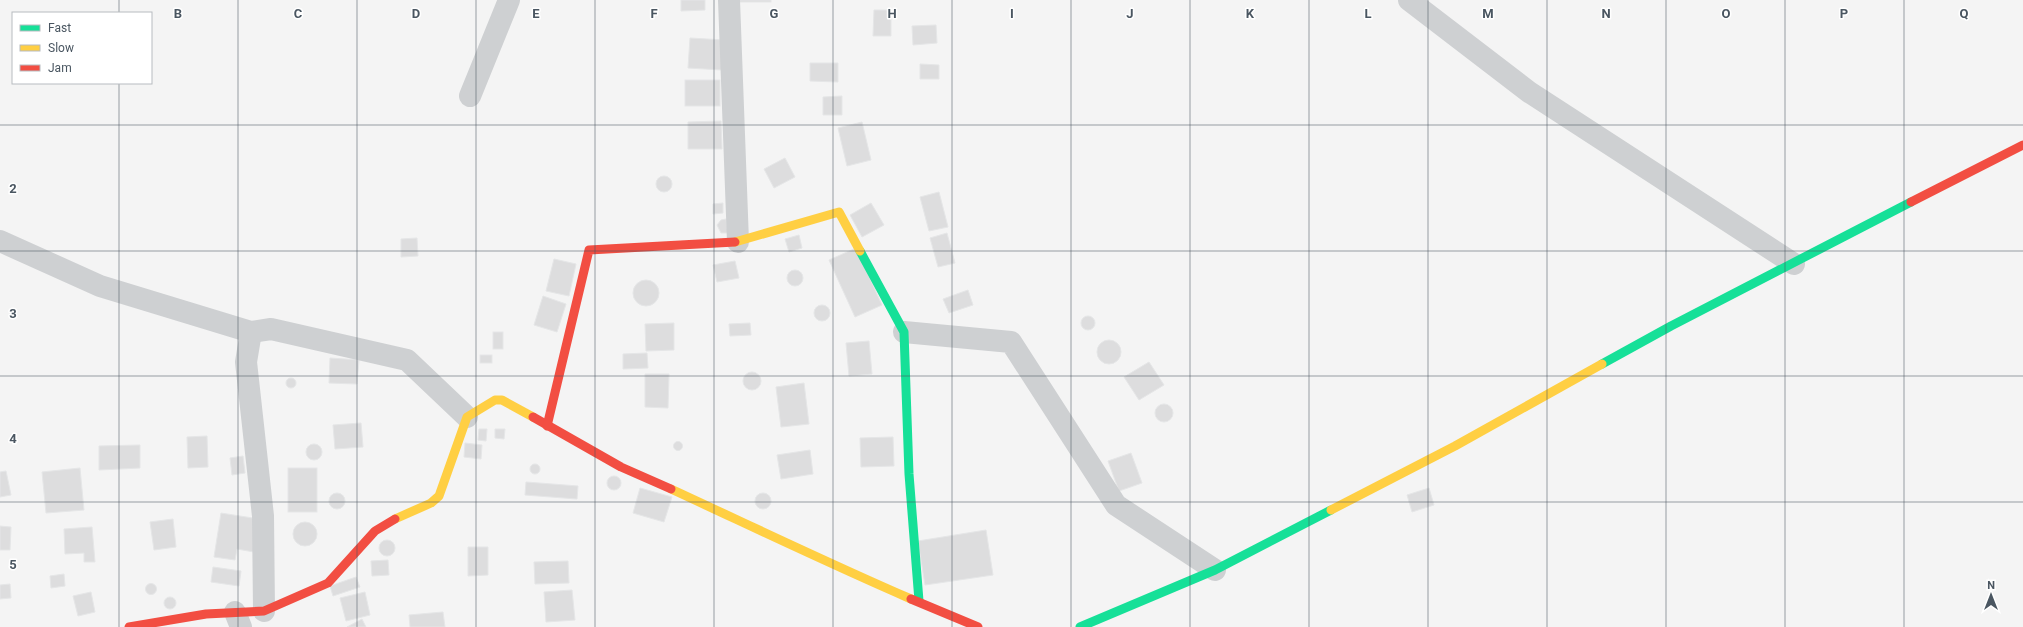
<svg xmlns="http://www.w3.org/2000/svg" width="2023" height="627" viewBox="0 0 2023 627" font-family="Roboto,sans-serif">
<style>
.building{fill:#ddddde;stroke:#e5e6e7}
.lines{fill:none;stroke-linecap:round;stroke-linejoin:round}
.street{stroke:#ced0d2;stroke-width:22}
.fast{stroke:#16e098;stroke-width:9}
.slow{stroke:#ffcf43;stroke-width:9}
.jam{stroke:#f24e42;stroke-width:9}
.grid{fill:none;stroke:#4a5661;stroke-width:1;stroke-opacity:0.55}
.grid-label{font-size:13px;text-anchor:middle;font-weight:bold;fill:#4a5661;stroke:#fff;stroke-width:3;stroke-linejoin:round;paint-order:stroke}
</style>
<rect width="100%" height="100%" fill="#f4f4f4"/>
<g class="building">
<path d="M 681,0 L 705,0 L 705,10 L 681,11 Z"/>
<rect x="733" y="0" width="38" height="2"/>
<path d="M 874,10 L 891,10 L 891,36 L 873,36 Z"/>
<path d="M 936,25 L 937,43 L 913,45 L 912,26 Z"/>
<path d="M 690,38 L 724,40 L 722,70 L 688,68 Z"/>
<path d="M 810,63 L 838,63 L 838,82 L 810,81 Z"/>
<path d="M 920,64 L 939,65 L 939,79 L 920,79 Z"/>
<rect x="685" y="80" width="35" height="26"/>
<path d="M 842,96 L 842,115 L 823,115 L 823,97 Z"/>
<path d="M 721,121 L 722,149 L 688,149 L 688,122 Z"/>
<path d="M 862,122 L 871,160 L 847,166 L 838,128 Z"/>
<path d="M 785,158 L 795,177 L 774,188 L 764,169 Z"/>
<circle cx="664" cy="184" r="8"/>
<path d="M 939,192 L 948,227 L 929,231 L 920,197 Z"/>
<path d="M 723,203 L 723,213 L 713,214 L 713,204 Z"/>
<path d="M 871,203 L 884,225 L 862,237 L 850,215 Z"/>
<path d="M 726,219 L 728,233 L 721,233 L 717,225 L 721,220 Z"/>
<path d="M 947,233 L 955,263 L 938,267 L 930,238 Z"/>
<path d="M 799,235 L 802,248 L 789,252 L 785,239 Z"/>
<path d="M 417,238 L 418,256 L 401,257 L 401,239 Z"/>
<path d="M 856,248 L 882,305 L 855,317 L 829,260 Z"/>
<path d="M 554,259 L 576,264 L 569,296 L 546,291 Z"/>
<path d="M 735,261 L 739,278 L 717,282 L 713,265 Z"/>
<circle cx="795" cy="278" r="8"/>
<circle cx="646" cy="293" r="13"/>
<path d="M 968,290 L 973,305 L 949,313 L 943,299 Z"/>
<path d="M 543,296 L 566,304 L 557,332 L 534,325 Z"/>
<circle cx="822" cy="313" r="8"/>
<circle cx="1088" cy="323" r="7"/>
<path d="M 674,323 L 674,350 L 646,351 L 645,324 Z"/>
<path d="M 750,323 L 751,335 L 730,336 L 729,324 Z"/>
<rect x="493" y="332" width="10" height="17"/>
<circle cx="1109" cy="352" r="12"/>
<path d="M 869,341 L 872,374 L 849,376 L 846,343 Z"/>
<path d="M 647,353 L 648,368 L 623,369 L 623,354 Z"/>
<rect x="480" y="355" width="12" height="8"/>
<path d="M 330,358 L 359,360 L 357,384 L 329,383 Z"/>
<path d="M 1149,362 L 1164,385 L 1139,400 L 1124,377 Z"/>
<circle cx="752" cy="381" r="9"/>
<path d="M 645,374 L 669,374 L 668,408 L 645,407 Z"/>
<circle cx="291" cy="383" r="5"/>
<path d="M 804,383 L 809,424 L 781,427 L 776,387 Z"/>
<circle cx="1164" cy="413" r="9"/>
<path d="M 361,423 L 363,447 L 335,449 L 333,425 Z"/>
<path d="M 479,429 L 487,429 L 486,441 L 478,440 Z"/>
<path d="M 495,429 L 505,429 L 504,439 L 495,438 Z"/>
<path d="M 207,436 L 208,467 L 188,468 L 187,437 Z"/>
<path d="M 893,437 L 894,466 L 861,467 L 860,438 Z"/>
<circle cx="678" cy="446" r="4.5"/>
<path d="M 465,443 L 482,445 L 481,459 L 464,457 Z"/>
<circle cx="314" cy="452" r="8"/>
<path d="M 140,445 L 140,468 L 99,470 L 99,446 Z"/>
<path d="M 810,450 L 813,474 L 781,479 L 777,455 Z"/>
<path d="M 1131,453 L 1142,483 L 1119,491 L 1108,461 Z"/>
<path d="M 243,456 L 245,473 L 232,475 L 230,458 Z"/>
<circle cx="535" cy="469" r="5"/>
<path d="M 80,468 L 84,510 L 46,513 L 42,472 Z"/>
<rect x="288" y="468" width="29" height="44"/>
<path d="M 6,471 L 11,495 L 0,497 L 0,472 Z"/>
<circle cx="614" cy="483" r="7"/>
<path d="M 526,482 L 578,486 L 577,499 L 525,495 Z"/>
<path d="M 640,488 L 672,497 L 664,522 L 633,513 Z"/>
<path d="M 1429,488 L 1434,505 L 1412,512 L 1407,495 Z"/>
<circle cx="337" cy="501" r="8"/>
<circle cx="763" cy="501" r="8"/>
<path d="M 221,513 L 259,519 L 254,552 L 237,549 L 235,560 L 214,557 Z"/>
<path d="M 173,519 L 176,547 L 154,550 L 150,522 Z"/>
<circle cx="305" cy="534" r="12"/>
<path d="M 0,526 L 11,527 L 10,550 L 0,550 Z"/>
<path d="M 92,527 L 95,562 L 84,562 L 84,553 L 65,554 L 64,529 Z"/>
<path d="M 986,530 L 993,575 L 925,585 L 918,541 Z"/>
<circle cx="387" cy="548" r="8"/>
<path d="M 468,547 L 488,547 L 488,575 L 468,576 Z"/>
<path d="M 388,560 L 389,575 L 372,576 L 371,561 Z"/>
<path d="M 568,561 L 569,583 L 535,584 L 534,562 Z"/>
<path d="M 213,567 L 241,571 L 239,586 L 211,582 Z"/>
<path d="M 64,574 L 65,586 L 51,588 L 50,576 Z"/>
<path d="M 356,577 L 360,587 L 333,596 L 330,586 Z"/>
<circle cx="151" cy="589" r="5.5"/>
<path d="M 10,584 L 11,598 L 0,599 L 0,585 Z"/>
<path d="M 572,590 L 575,620 L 546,622 L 544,592 Z"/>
<path d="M 91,592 L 95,612 L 78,616 L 73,596 Z"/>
<path d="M 365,592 L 370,615 L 346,621 L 340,598 Z"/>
<circle cx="170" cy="603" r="6"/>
<path d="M 443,612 L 445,627 L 410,627 L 409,615 Z"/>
<path d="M 362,619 L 366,627 L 347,627 Z"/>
</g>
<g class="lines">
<g class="street">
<path d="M 729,0 L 738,242"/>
<path d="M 1409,0 L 1529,92 L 1794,264"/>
<path d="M 470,96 L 509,0"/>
<path d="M 0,241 L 100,286 L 251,332 L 271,329 L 407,360 L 467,417"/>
<path d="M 251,332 L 246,362 L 263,516 L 264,611"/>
<path d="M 904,332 L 1011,342 L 1116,505 L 1215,570"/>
<path d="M 235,612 L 241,627"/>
</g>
<g class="fast">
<path d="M 860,251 L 904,332 L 909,474 L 919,601"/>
<path d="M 1602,364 L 1671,326 L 1911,202"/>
<path d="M 1080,627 L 1215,570 L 1331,510"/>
</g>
<g class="slow">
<path d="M 735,242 L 839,212 L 860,251"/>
<path d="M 671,489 C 751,526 830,564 911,599"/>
<path d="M 1331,510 L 1455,446 L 1602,364"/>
<path d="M 395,519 L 431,503 L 439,496 L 467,417 L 495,400 L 502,400 L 533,417"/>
</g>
<g class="jam">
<path d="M 1911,202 L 2023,145"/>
<path d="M 533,417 L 621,467 L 671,489"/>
<path d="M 547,426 L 589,250 L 735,242"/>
<path d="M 911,599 L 978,627"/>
<path d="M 129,627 L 206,614 L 264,611 L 328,583 L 375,531 L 395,519"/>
</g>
</g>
<path class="grid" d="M 119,0 L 119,13M 238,0 L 238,627M 357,0 L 357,627M 476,0 L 476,627M 595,0 L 595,627M 714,0 L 714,627M 833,0 L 833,627M 952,0 L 952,627M 1071,0 L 1071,627M 1190,0 L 1190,627M 1309,0 L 1309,627M 1428,0 L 1428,627M 1547,0 L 1547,627M 1666,0 L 1666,627M 1785,0 L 1785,627M 1904,0 L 1904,627M 119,83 L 119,627M 0,125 L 2023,125M 0,251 L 2023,251M 0,376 L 2023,376M 0,502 L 2023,502"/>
<g class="grid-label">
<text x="178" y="18">B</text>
<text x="298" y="18">C</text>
<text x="416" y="18">D</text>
<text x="536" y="18">E</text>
<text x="654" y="18">F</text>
<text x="774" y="18">G</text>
<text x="892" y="18">H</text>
<text x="1012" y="18">I</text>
<text x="1130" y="18">J</text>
<text x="1250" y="18">K</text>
<text x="1368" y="18">L</text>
<text x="1488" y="18">M</text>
<text x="1606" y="18">N</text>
<text x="1726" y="18">O</text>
<text x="1844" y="18">P</text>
<text x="1964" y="18">Q</text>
<text x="13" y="193">2</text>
<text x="13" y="318">3</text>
<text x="13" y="443">4</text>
<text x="13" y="569">5</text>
</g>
<rect x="12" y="12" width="140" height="72" fill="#ffffff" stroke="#b7bbc0"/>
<rect x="20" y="25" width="20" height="6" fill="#16e098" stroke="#b7bbc0"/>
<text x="48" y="32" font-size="12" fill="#4a5661">Fast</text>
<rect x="20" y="45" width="20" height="6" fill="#ffcf43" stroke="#b7bbc0"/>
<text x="48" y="52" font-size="12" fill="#4a5661">Slow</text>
<rect x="20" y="65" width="20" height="6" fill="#f24e42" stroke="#b7bbc0"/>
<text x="48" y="72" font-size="12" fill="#4a5661">Jam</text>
<g transform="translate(1991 595)" stroke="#ffffff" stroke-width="3" paint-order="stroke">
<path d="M0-3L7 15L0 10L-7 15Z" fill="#4a5661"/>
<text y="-6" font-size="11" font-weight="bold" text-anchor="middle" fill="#4a5661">N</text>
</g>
</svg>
